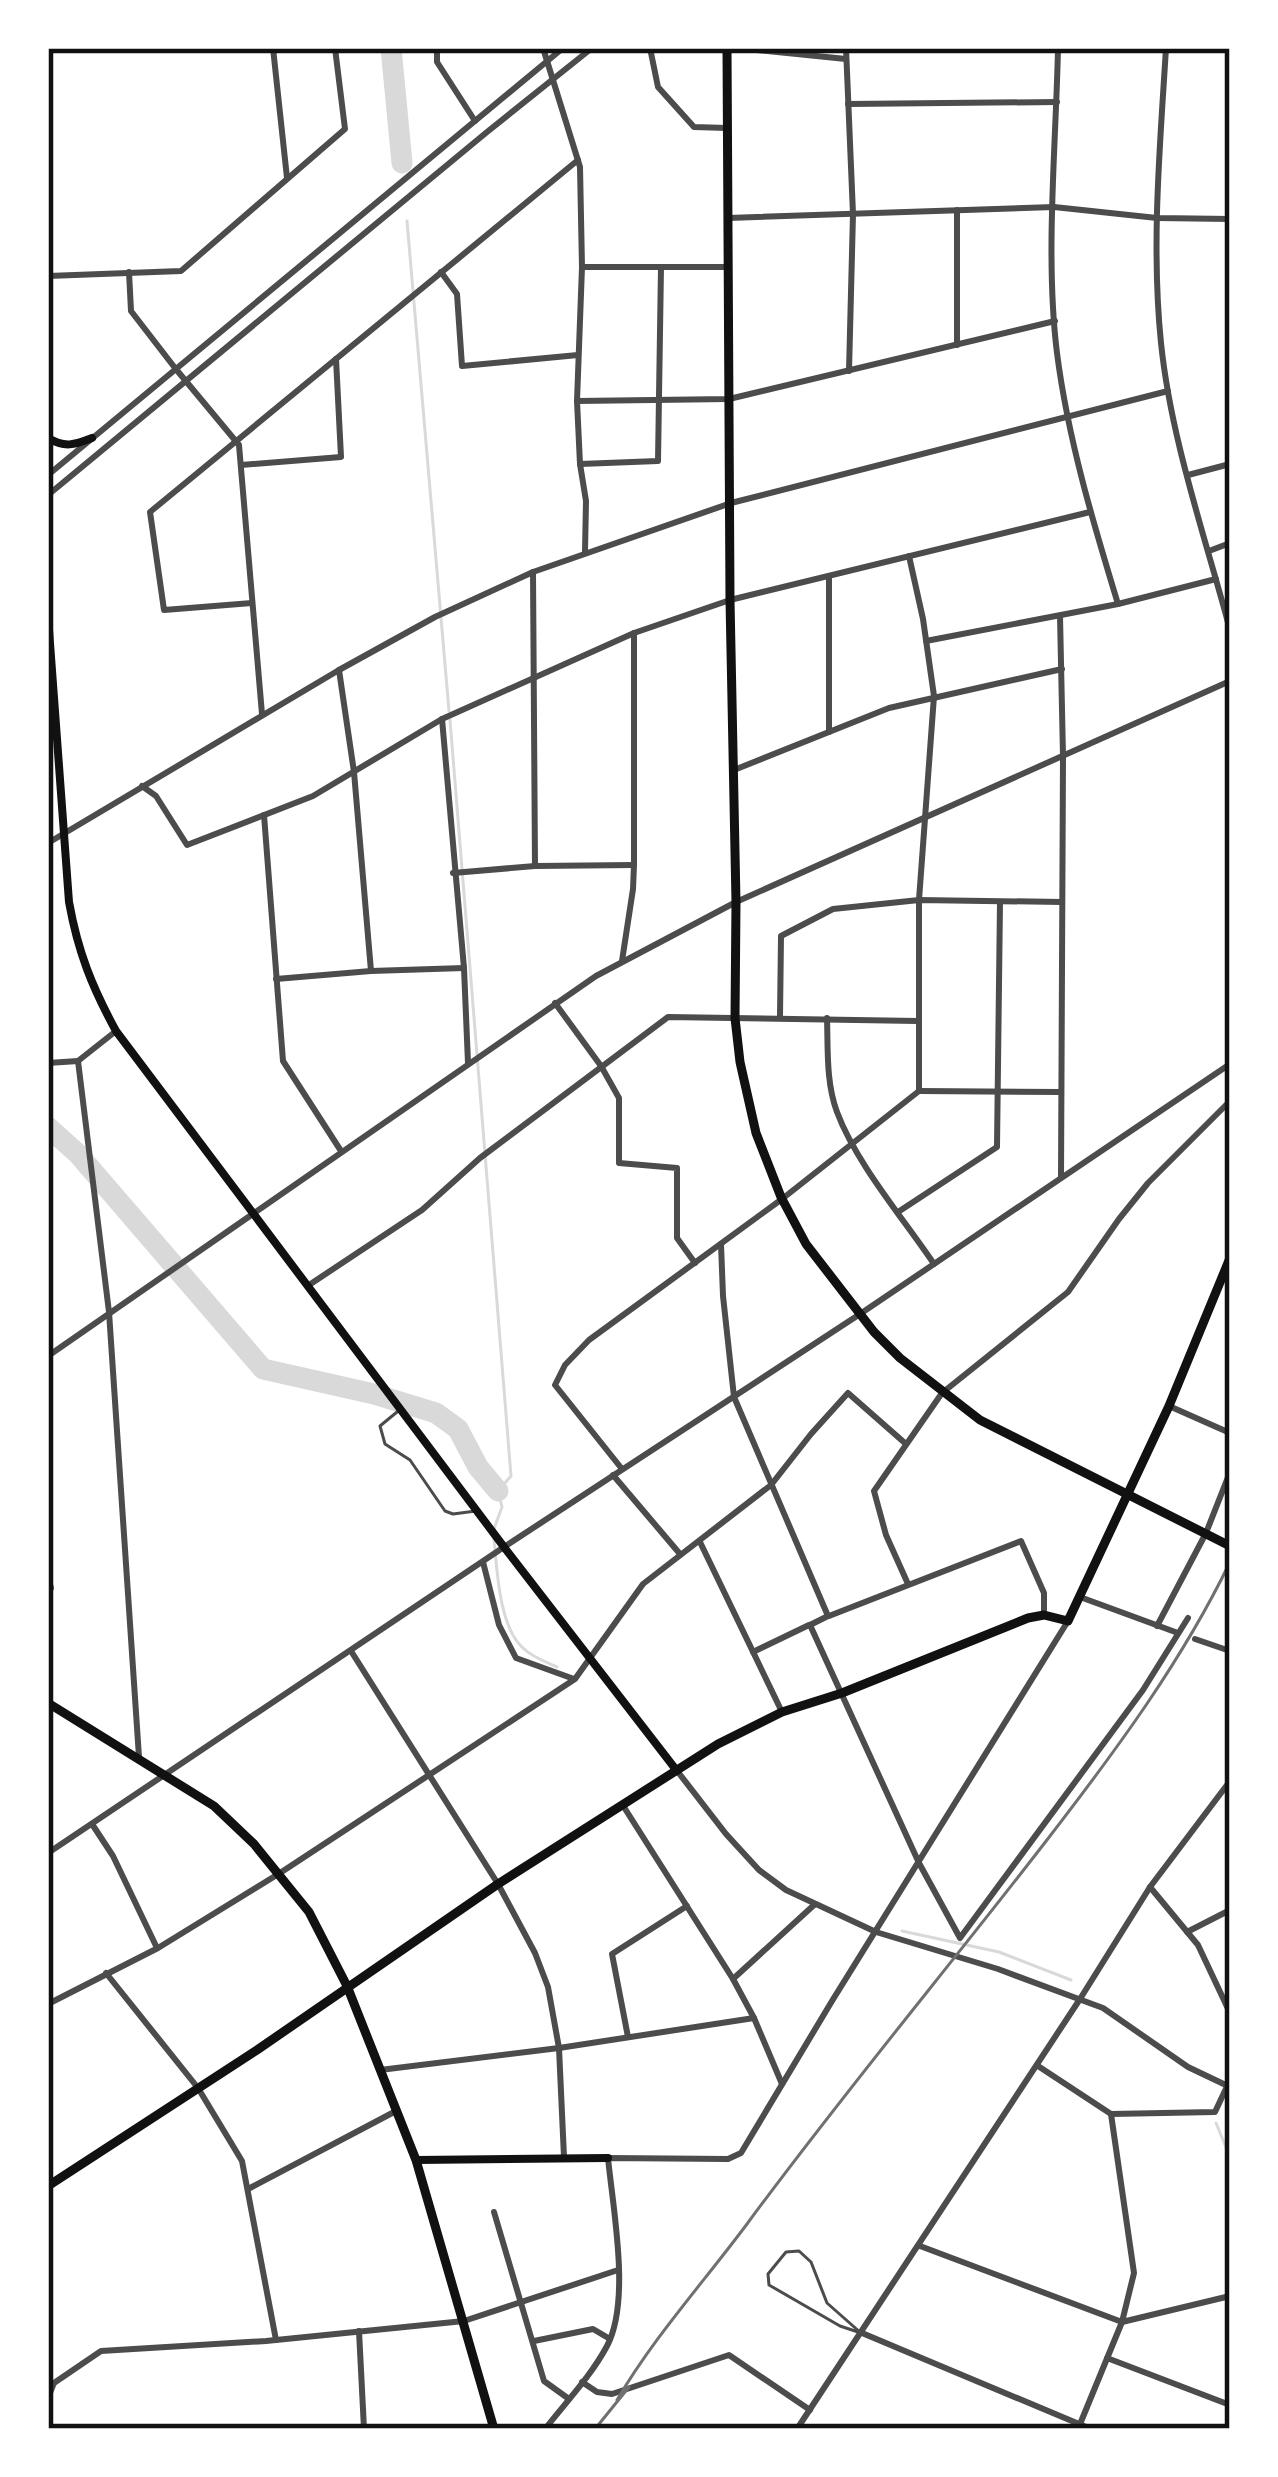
<svg xmlns="http://www.w3.org/2000/svg" width="1278" height="2477" viewBox="0 0 1278 2477" font-family="'Exo 2',sans-serif">
<style>
.lines{fill:none;stroke-linecap:round;stroke-linejoin:round}
.stream{stroke:#d9d9d9;stroke-width:3}
.river{stroke:#d9d9d9;stroke-width:21}
.service{stroke:#4c4c4c;stroke-width:3}
.minor{stroke:#4c4c4c;stroke-width:6}
.tertiary{stroke:#4c4c4c;stroke-width:6}
.secondary{stroke:#111;stroke-width:8}
.primary{stroke:#111;stroke-width:9}
.rail{stroke:#707070;stroke-width:3}
.neatline{fill:none;stroke:#111;stroke-width:4.5}
</style>
<rect width="100%" height="100%" fill="#fff"/>
<g class="lines">
<g class="stream">
<path d="M 407,221 L 449,711"/>
<path d="M 450,720 L 511,1476 L 498,1491 L 502,1507 L 494,1529"/>
<path d="M 494,1539 C 497,1569 499,1627 523,1648 C 532,1657 546,1662 557,1667"/>
<path d="M 902,1931 L 999,1952 L 1071,1980"/>
<path d="M 1216,2123 L 1230,2157"/>
</g>
<g class="river">
<path d="M 391,48 L 402,163"/>
<path d="M 48,1127 L 78,1154 L 263,1369 L 374,1394 L 436,1413 L 458,1429 L 478,1467 L 498,1491"/>
</g>
<g class="service">
<path d="M 397,1412 L 380,1426 L 385,1444 L 410,1460 L 445,1511 L 453,1514 L 476,1511"/>
<path d="M 799,2251 L 811,2262 L 827,2303 L 861,2333 L 840,2326 L 769,2285 L 768,2274 L 786,2252 Z"/>
</g>
<g class="minor">
<path d="M 273,48 L 287,178"/>
<path d="M 437,48 L 437,62 L 475,121"/>
<path d="M 543,48 L 580,167 L 582,267 L 577,401 L 580,464 L 586,501 L 585,552"/>
<path d="M 650,48 L 658,87 L 694,127 L 727,128"/>
<path d="M 737,48 L 846,59"/>
<path d="M 846,48 L 853,214 L 849,371"/>
<path d="M 1058,48 C 1056,146 1045,257 1057,353 C 1068,439 1093,522 1118,604"/>
<path d="M 848,104 L 1057,102"/>
<path d="M 728,218 L 1054,207 L 1157,218 L 1230,219"/>
<path d="M 582,267 L 728,267"/>
<path d="M 129,272 L 131,311 L 175,368 L 239,445 L 262,714"/>
<path d="M 441,272 L 457,294 L 462,366 L 578,355"/>
<path d="M 48,276 L 181,271 L 345,129 L 335,48"/>
<path d="M 957,345 L 957,210"/>
<path d="M 577,401 L 729,399 L 1055,321"/>
<path d="M 580,464 L 658,461 L 661,267"/>
<path d="M 241,465 L 341,457 L 336,359"/>
<path d="M 1188,475 L 1230,464"/>
<path d="M 1209,551 L 1230,543"/>
<path d="M 533,572 L 535,866"/>
<path d="M 829,576 L 829,732"/>
<path d="M 252,603 L 164,610 L 150,512 L 578,160"/>
<path d="M 1060,616 L 1063,756 L 1061,1177"/>
<path d="M 926,641 L 1118,604 L 1216,579"/>
<path d="M 339,670 L 354,772 L 371,971"/>
<path d="M 442,719 L 464,968 L 468,1063"/>
<path d="M 734,770 L 889,708 L 1062,669"/>
<path d="M 142,786 L 156,796 L 187,845 L 313,796 L 442,719 L 634,633 L 730,600 L 1090,512"/>
<path d="M 264,815 L 283,1061 L 341,1151"/>
<path d="M 453,873 L 535,866 L 634,865"/>
<path d="M 622,961 L 633,889 L 634,865 L 634,633"/>
<path d="M 276,979 L 371,971 L 464,968"/>
<path d="M 555,1003 L 601,1066 L 619,1098 L 619,1163 L 677,1168 L 677,1238 L 695,1263"/>
<path d="M 780,1016 L 781,936 L 833,909 L 919,900 L 1062,902"/>
<path d="M 827,1018 C 828,1049 826,1083 837,1112 C 856,1163 903,1218 934,1264"/>
<path d="M 116,1031 L 78,1061 L 109,1312 L 139,1757"/>
<path d="M 48,1041 L 49,1061"/>
<path d="M 48,1063 L 78,1061"/>
<path d="M 920,1091 L 1060,1092"/>
<path d="M 898,1212 L 997,1147 L 1000,902"/>
<path d="M 721,1244 L 723,1296 L 734,1397 L 828,1616 L 810,1625 L 919,1863 L 960,1938 L 1143,1690 L 1188,1618"/>
<path d="M 309,1285 L 422,1210 L 480,1158 L 668,1017 L 918,1021"/>
<path d="M 1169,1406 L 1230,1433"/>
<path d="M 622,1469 L 555,1385 L 565,1365 L 589,1340 L 782,1199 L 919,1091 L 919,900 L 934,696 L 923,619 L 909,556"/>
<path d="M 613,1475 L 680,1554"/>
<path d="M 700,1542 L 782,1712"/>
<path d="M 483,1562 L 499,1625 L 516,1658 L 574,1679"/>
<path d="M 48,1577 L 51,1588"/>
<path d="M 908,1584 L 886,1535 L 874,1491 L 942,1393 L 1068,1292 L 1119,1219 L 1148,1183 L 1230,1101"/>
<path d="M 1080,1597 L 1178,1633"/>
<path d="M 829,1616 L 1021,1541 L 1044,1593 L 1044,1615"/>
<path d="M 1157,1626 L 1206,1533 L 1230,1472"/>
<path d="M 1195,1639 L 1230,1651"/>
<path d="M 753,1652 L 809,1625"/>
<path d="M 622,1804 L 733,1979 L 754,2018 L 782,2084"/>
<path d="M 92,1824 L 113,1856 L 157,1948"/>
<path d="M 1150,1887 L 1198,1945 L 1230,2013"/>
<path d="M 1187,1932 L 1230,1910"/>
<path d="M 106,1973 L 198,2088 L 242,2161 L 276,2340"/>
<path d="M 733,1979 L 814,1905"/>
<path d="M 1080,1999 L 1150,1887 L 1230,1781"/>
<path d="M 48,2004 L 158,1948 L 280,1873 L 575,1679 L 643,1584 L 771,1485 L 811,1434 L 848,1393 L 906,1444"/>
<path d="M 628,2037 L 612,1954 L 687,1906"/>
<path d="M 1038,2066 L 1111,2114 L 1134,2273 L 1122,2322 L 1078,2429"/>
<path d="M 380,2070 L 559,2048 L 754,2018"/>
<path d="M 1111,2114 L 1215,2112 L 1230,2080"/>
<path d="M 248,2189 L 396,2111"/>
<path d="M 494,2212 L 544,2381 L 569,2399"/>
<path d="M 920,2246 L 1122,2322 L 1230,2296"/>
<path d="M 359,2331 L 364,2429"/>
<path d="M 534,2341 L 593,2329 L 610,2339"/>
<path d="M 1107,2358 L 1230,2405"/>
<path d="M 582,2382 L 597,2392 L 612,2394 L 729,2355 L 810,2410"/>
<path d="M 49,2429 L 50,2393 L 54,2383 L 101,2351 L 266,2341 L 464,2321 L 618,2270"/>
</g>
<g class="tertiary">
<path d="M 1166,48 C 1160,146 1151,245 1161,343 C 1171,440 1205,536 1230,630"/>
<path d="M 48,475 L 563,48"/>
<path d="M 48,495 L 487,132 L 592,48"/>
<path d="M 48,843 L 339,670 L 435,617 L 533,572 L 731,503 L 1168,391"/>
<path d="M 48,1356 L 596,976 L 736,902 L 1230,681"/>
<path d="M 351,1651 L 498,1884 L 535,1953 L 548,1987 L 559,2048 L 564,2157"/>
<path d="M 678,1772 L 726,1834 L 759,1870 L 786,1890 L 876,1932 L 998,1969 L 1103,2008 L 1188,2067 L 1230,2087"/>
<path d="M 48,1853 L 504,1547 L 860,1314 L 1230,1064"/>
<path d="M 862,2333 L 1091,2429"/>
<path d="M 545,2429 C 566,2402 591,2376 607,2346 C 631,2301 613,2209 608,2158 L 728,2159 L 741,2153 L 832,2001 L 1068,1621"/>
<path d="M 797,2429 L 1080,1999"/>
</g>
<g class="secondary">
<path d="M 48,438 C 65,448 74,445 92,438"/>
<path d="M 48,616 L 69,902 C 78,952 92,987 116,1031 L 504,1547 L 677,1771"/>
<path d="M 416,2160 L 608,2158"/>
</g>
<g class="primary">
<path d="M 727,48 L 730,600 L 736,902 L 735,1018 L 740,1062 L 756,1133 L 781,1197 L 806,1244 L 874,1332 L 900,1358 L 980,1420 L 1230,1546"/>
<path d="M 48,1703 L 214,1806 L 254,1844 L 309,1912 L 347,1986 L 416,2160 L 494,2429"/>
<path d="M 48,2186 L 257,2050 L 498,1884 L 718,1744 L 782,1712 L 842,1693 L 1028,1618 L 1044,1615 L 1068,1621 L 1169,1406 L 1230,1258"/>
</g>
<g class="rail">
<path d="M 617,2400 C 654,2337 703,2283 747,2224 C 844,2092 950,1966 1050,1836 C 1117,1749 1182,1661 1230,1562"/>
<path d="M 595,2429 L 629,2387"/>
</g>
</g>
<rect width="1278" height="2477" fill="none" stroke="#ffffff" stroke-width="102"/>
<rect x="51" y="51" width="1176" height="2375" class="neatline"/>
</svg>
